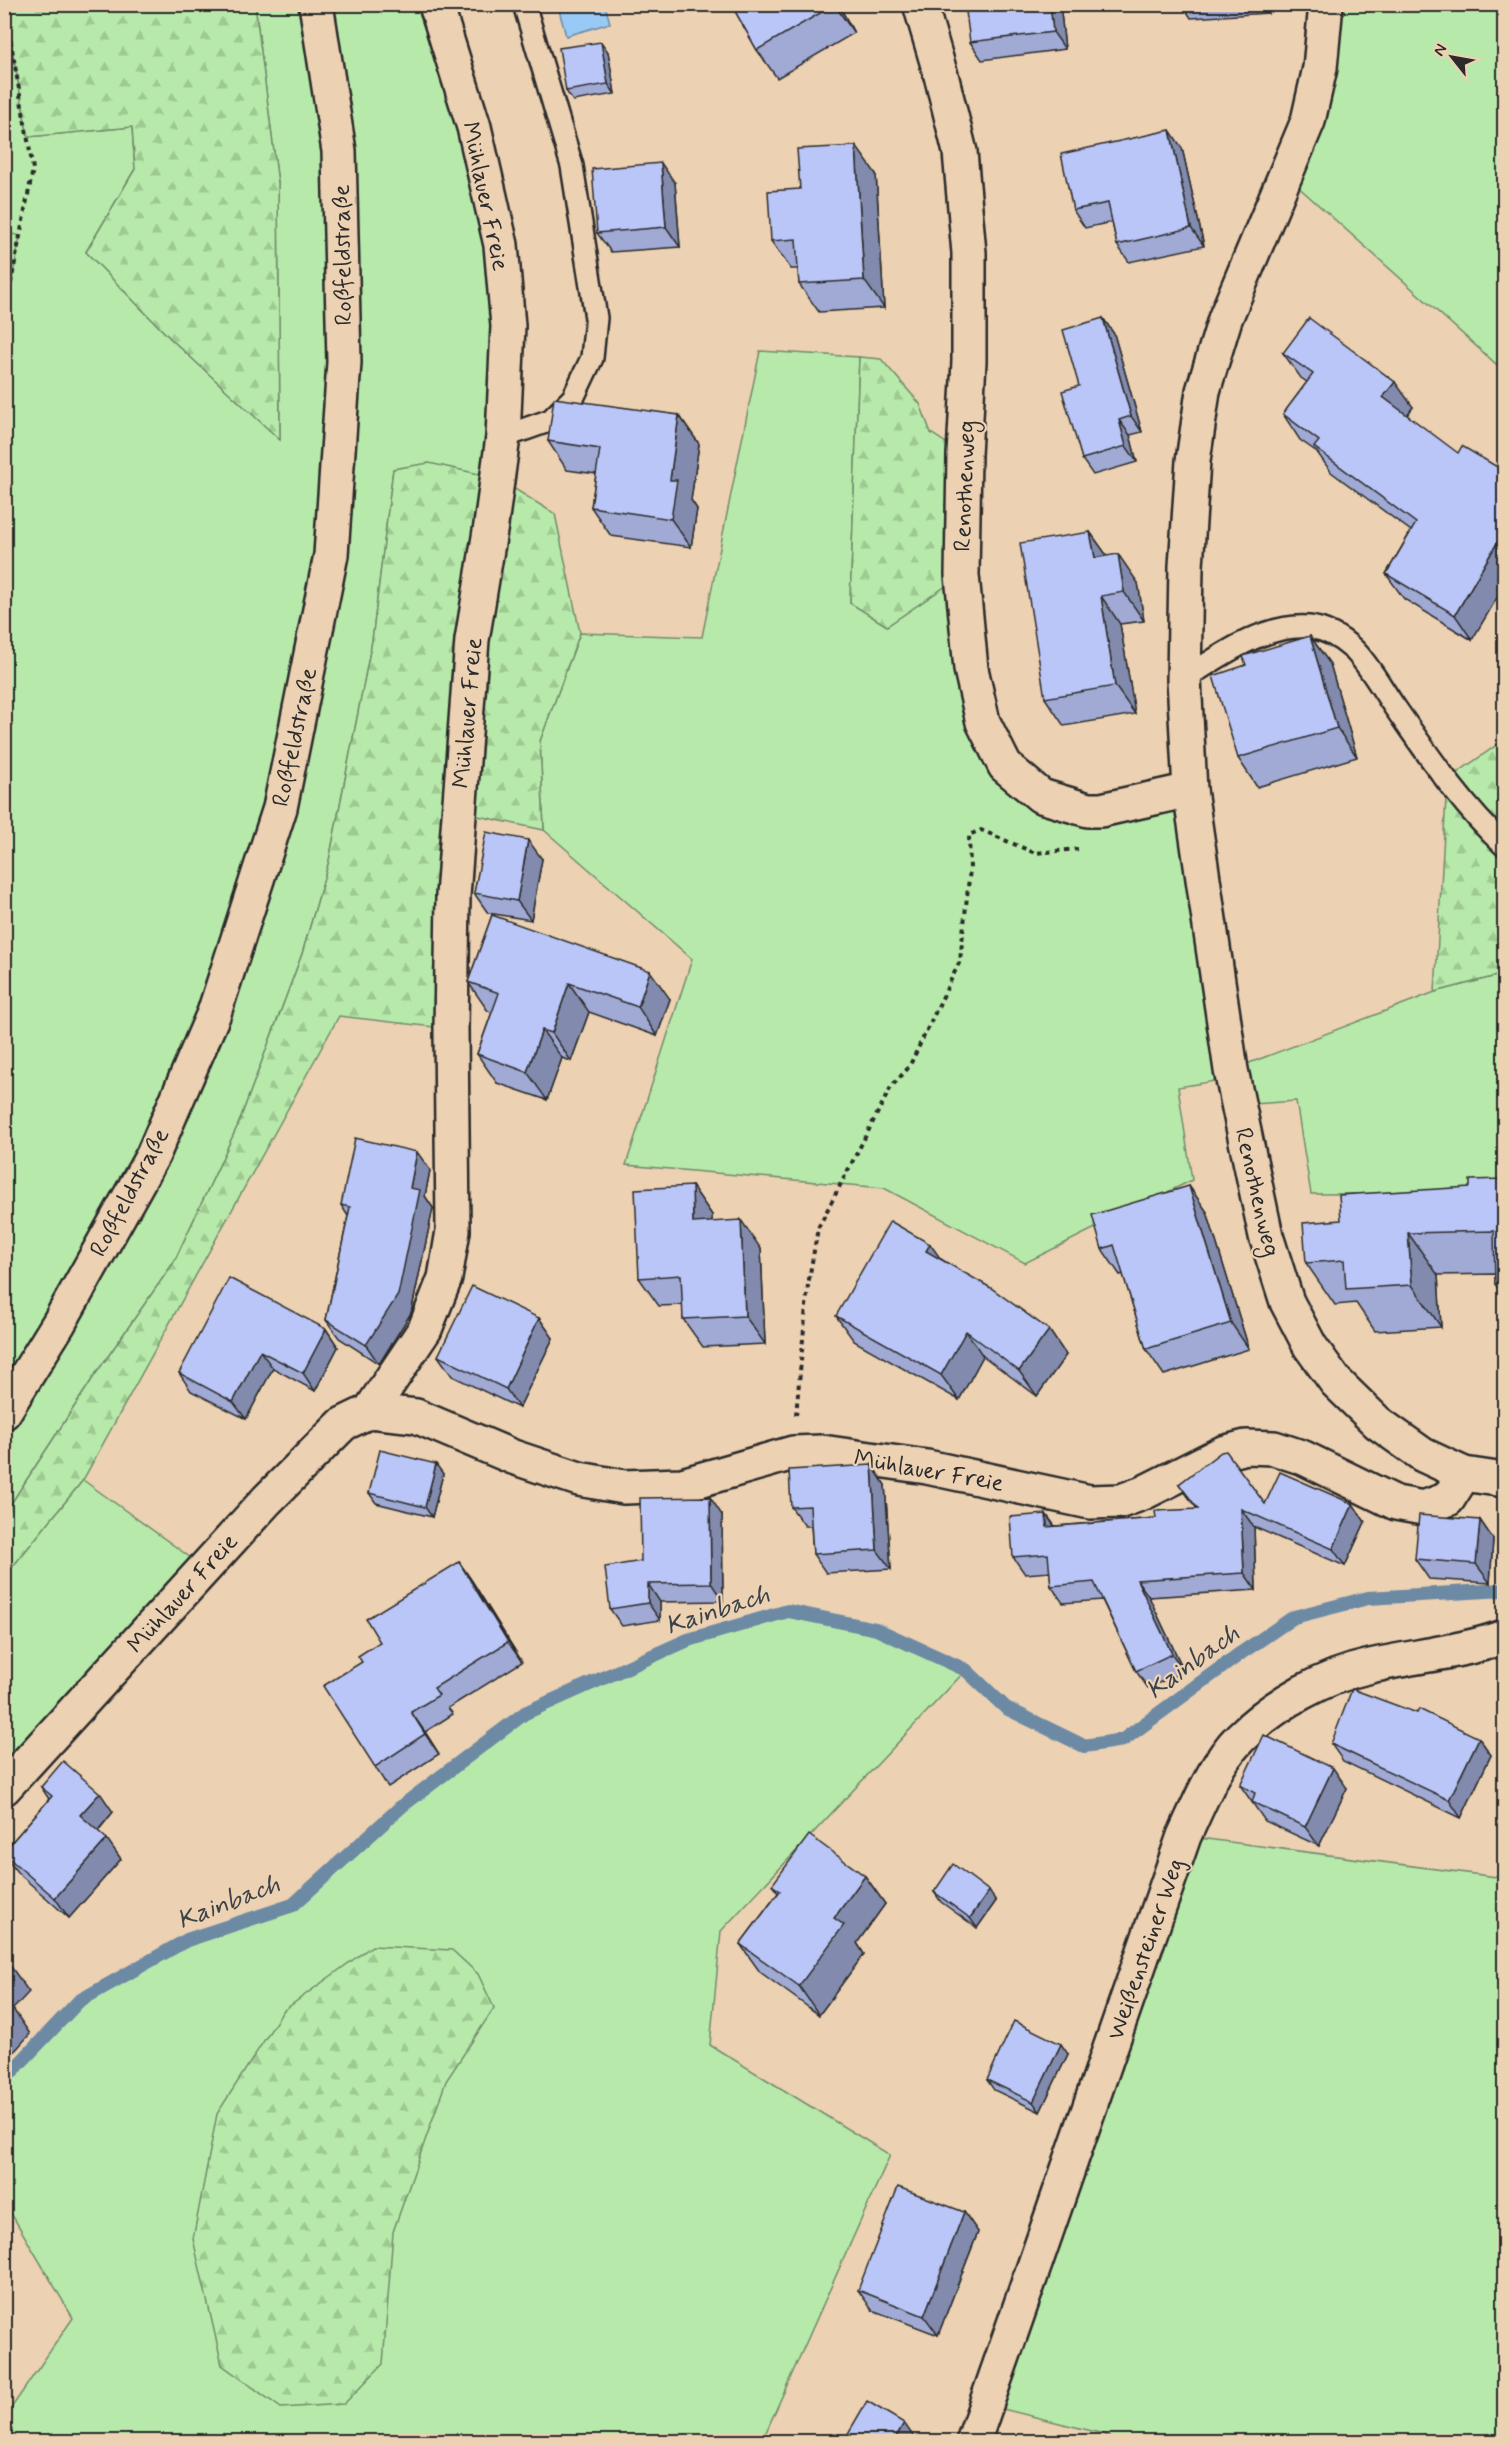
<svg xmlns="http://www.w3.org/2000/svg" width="1509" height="2446" viewBox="0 0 1509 2446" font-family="Mynerve,sans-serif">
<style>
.green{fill:#b7eaaa;stroke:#718a6a;stroke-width:1.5}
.forest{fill:url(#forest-firs);stroke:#718a6a;stroke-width:1.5}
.water{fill:#98caf5;stroke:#6c8aa4;stroke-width:1.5}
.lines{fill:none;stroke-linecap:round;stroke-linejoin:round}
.stream{stroke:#6c8aa4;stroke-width:14}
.lane-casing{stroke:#2b2b2b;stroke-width:26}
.street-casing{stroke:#2b2b2b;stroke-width:38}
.secondary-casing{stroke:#2b2b2b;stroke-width:38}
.path{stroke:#2b2b2b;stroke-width:4;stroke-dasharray:4.5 4.5;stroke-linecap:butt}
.lane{stroke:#ecd1b3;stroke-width:21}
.street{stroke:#ecd1b3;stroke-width:33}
.secondary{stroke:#ecd1b3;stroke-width:33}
.wall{fill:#a0aad4;stroke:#2b2b2b;stroke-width:1.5}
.shaded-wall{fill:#828bad;stroke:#2b2b2b;stroke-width:1.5}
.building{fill:#bac6f7;stroke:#2b2b2b;stroke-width:1.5}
.labels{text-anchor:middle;stroke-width:4.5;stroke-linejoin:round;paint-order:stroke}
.street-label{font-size:24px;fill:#2b2b2b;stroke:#ecd1b3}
.water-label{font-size:26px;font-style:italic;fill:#3b4349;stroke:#ecd1b3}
</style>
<defs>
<pattern id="forest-firs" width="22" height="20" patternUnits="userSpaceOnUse" patternTransform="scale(1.5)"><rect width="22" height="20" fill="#b7eaaa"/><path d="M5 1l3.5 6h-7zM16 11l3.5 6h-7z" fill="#9ec992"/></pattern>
</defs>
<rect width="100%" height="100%" fill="#ecd1b3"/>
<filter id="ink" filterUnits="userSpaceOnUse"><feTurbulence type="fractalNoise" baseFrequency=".0167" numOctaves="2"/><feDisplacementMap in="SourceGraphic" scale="12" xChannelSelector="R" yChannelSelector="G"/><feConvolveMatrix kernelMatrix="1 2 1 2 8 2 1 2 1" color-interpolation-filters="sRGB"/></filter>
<g filter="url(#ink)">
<g class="green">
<path d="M 1339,4 L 1504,5 L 1504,371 L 1285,175 Z"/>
<path d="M 5,5 L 8,5 L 7,20 L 28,137 L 132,127 L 135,169 L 86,252 L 171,339 L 280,439 L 278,183 L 255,5 L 435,5 L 501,245 L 497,478 L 393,469 L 372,641 L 329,861 L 302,954 L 238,1125 L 174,1262 L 95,1375 L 5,1513 Z"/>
<path d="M 760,351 L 859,357 L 850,603 L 962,575 L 1005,766 L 1088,810 L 1190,790 L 1231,1070 L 1435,992 L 1504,974 L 1504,1193 L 1311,1194 L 1296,1101 L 1238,1105 L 1233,1078 L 1178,1087 L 1192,1180 L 1025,1263 L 884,1188 L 626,1165 L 692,959 L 544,830 L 540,741 L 580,633 L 702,637 Z"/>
<path d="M 83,1480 L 205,1568 L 5,1788 L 5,1576 Z"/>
<path d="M 788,1611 L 876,1629 L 966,1670 L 721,1931 L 710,2045 L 890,2155 L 762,2441 L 5,2441 L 5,2417 L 73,2318 L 5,2203 L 4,2080 L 79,2001 L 187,1940 L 293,1905 L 402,1806 L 525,1713 L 688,1640 Z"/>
<path d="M 1184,1836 L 1504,1878 L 1504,2441 L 1117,2441 L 1104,2434 L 987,2405 Z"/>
</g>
<g class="forest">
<path d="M 8,5 L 255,5 L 278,183 L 280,440 L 171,339 L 86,252 L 135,169 L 132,127 L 28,137 L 7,20 Z"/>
<path d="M 5,232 L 20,236 L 5,319 L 4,232 Z"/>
<path d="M 859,357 L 881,359 L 920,404 L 931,433 L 964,455 L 962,575 L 887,626 L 850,603 Z"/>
<path d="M 429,463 L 497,478 L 555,514 L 580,633 L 540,741 L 544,830 L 459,812 L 451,1029 L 339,1016 L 83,1480 L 5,1576 L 5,1513 L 95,1375 L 174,1262 L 238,1125 L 302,954 L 329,861 L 372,641 L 393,469 Z"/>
<path d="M 1504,740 L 1504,974 L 1435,992 L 1447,780 Z"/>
<path d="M 372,1946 L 452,1950 L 478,1974 L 494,2008 L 446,2081 L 393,2232 L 383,2364 L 344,2404 L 281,2408 L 222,2365 L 193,2239 L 217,2114 L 283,2011 Z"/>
</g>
<path class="water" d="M 576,4 L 605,5 L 610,23 L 566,36 L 559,10 Z"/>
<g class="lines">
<path class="stream" d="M 4,2080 L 79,2001 L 187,1940 L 293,1905 L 402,1806 L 525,1713 L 688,1640 L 788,1611 L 876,1629 L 966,1670 L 1006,1708 L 1084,1746 L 1123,1740 L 1241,1653 L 1294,1617 L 1368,1598 L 1504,1590"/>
<defs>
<g id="lane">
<path d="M 503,437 L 551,420 L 573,398 L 592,358 L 596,318 L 572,166 L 524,4"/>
<path d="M 1184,679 C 1218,657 1265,623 1309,627 C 1325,629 1341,638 1353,649 C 1369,664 1383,691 1396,709 C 1429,756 1462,806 1504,845"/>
</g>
<g id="street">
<path d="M 920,4 L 942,79 L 960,152 L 969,253 L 969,361 L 964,455 L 962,575 L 971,669 L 983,722 L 1005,766 L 1041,796 L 1088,810 L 1101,810 L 1190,790"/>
<path d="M 1326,4 L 1320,68 L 1308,121 L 1225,319 L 1203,391 L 1193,461 L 1186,566 L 1184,679 L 1190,790 L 1231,1070 L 1266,1236 L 1287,1302 L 1310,1346 L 1336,1382 L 1378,1423 L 1423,1455 L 1464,1474 L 1504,1480"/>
<path d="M 370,1411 L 416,1416 L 513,1457 L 579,1479 L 624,1487 L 682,1485 L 793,1453 L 822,1452 L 927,1467 L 1090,1502 L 1121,1501 L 1143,1493 L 1223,1453 L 1246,1447 L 1274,1448 L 1304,1458 L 1396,1503 L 1423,1508 L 1448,1499 L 1464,1474"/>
<path d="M 4,1788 L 267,1500 L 343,1424 L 370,1411 L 425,1329 L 445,1278 L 453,1231 L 451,1029 L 453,896 L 472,640 L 491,525 L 503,437 L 508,326 L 501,245 L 474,127 L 436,5"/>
<path d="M 973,2442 L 1184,1836 C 1199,1804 1215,1763 1240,1738 C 1274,1704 1324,1676 1371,1666 C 1415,1656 1462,1652 1504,1637"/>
</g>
<path id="secondary" d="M 4,1412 L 59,1323 L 153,1155 L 214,1013 L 280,808 L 331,555 L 344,362 L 339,151 L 316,4"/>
</defs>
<use href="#lane" class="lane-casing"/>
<use href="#street" class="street-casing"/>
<use href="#secondary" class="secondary-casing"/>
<g class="path">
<path d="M 4,319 L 33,169 L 7,20 L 8,4"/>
<path d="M 796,1415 L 808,1285 L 818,1228 L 891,1087 L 909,1067 L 960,961 L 970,869 L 969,835 L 981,830 L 1035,853 L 1078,849"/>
</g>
<use href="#lane" class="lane"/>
<use href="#street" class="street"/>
<use href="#secondary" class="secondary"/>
</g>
<g class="wall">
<path d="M 731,4 L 849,4 L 841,9 L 854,33 L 777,78 L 757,50 Z"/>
<path d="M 1060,4 L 1065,49 L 982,60 L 970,42 Z"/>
<path d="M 1182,4 L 1267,4 L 1268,13 L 1191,18 Z"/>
<path d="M 601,42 L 608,52 L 615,94 L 573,101 L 566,91 Z"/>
<path d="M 1182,148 L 1204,246 L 1129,262 L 1117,245 L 1112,222 L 1085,228 L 1073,210 Z"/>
<path d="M 876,174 L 884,308 L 819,312 L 799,284 L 798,269 L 791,269 L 771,241 L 800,189 Z"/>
<path d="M 675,183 L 680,247 L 611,252 L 597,233 Z"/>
<path d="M 1103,318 L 1114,334 L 1142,432 L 1130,435 L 1137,462 L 1093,475 L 1082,459 L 1079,386 Z"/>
<path d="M 1283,353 L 1413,407 L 1407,415 L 1472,640 L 1404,599 L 1386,574 L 1411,531 L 1331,472 L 1317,452 L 1300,440 L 1283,414 L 1307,382 L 1301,378 Z"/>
<path d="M 679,415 L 699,444 L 691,500 L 697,509 L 691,547 L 611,536 L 591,507 L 596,474 L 567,470 L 548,441 Z"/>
<path d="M 1090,532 L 1107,556 L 1138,583 L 1144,621 L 1120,624 L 1135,714 L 1064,726 L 1045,698 Z"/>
<path d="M 1310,636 L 1330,664 L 1357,757 L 1257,787 L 1238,758 L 1246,665 Z"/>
<path d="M 542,859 L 531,920 L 488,913 L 474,893 Z"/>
<path d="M 492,915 L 670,999 L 657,1036 L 589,1012 L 571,1061 L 562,1058 L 547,1100 L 497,1083 L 477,1054 L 492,1012 L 488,1011 L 468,982 Z"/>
<path d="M 430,1170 L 425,1196 L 433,1208 L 411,1313 L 379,1364 L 339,1338 L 326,1320 L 348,1216 L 341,1205 Z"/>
<path d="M 1504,1179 L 1504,1298 L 1495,1284 L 1495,1274 L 1438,1275 L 1441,1327 L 1375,1331 L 1356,1303 L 1335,1305 L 1306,1263 L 1341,1220 L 1470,1187 Z"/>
<path d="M 692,1186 L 712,1215 L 712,1222 L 761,1249 L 765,1344 L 703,1347 L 683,1319 L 683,1305 L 659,1306 L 639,1278 Z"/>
<path d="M 1189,1186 L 1207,1212 L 1249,1349 L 1164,1375 L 1146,1349 L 1123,1274 L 1120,1275 L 1102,1249 Z"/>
<path d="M 941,1259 L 1049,1330 L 1066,1355 L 1037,1396 L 983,1356 L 959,1400 L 854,1341 L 836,1316 Z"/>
<path d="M 539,1318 L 553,1338 L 519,1408 L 452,1376 L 438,1356 Z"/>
<path d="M 326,1329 L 338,1347 L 315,1391 L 273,1368 L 246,1419 L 191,1391 L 179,1373 Z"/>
<path d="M 872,1465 L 885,1485 L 891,1569 L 826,1573 L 813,1554 L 811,1526 L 805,1526 L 791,1507 Z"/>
<path d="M 443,1474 L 432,1517 L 376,1503 L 369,1493 Z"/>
<path d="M 1179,1484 L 1265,1504 L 1353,1504 L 1365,1522 L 1345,1566 L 1254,1527 L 1256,1590 L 1149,1597 L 1184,1671 L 1148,1688 L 1136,1671 L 1102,1600 L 1063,1603 L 1051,1586 L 1050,1572 L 1025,1574 L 1013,1557 L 1046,1514 L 1055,1526 L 1156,1518 L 1197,1509 Z"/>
<path d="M 722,1515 L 723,1601 L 660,1602 L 660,1620 L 622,1626 L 610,1609 L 641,1561 Z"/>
<path d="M 1480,1520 L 1493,1539 L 1490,1583 L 1429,1579 L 1415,1559 Z"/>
<path d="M 459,1562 L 472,1581 L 522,1662 L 448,1708 L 453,1714 L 425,1732 L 439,1754 L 388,1787 L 375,1767 L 362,1662 Z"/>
<path d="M 1479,1738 L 1491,1755 L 1461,1818 L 1343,1761 L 1331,1744 Z"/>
<path d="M 1240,1785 L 1347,1788 L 1319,1846 L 1265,1821 Z"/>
<path d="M 41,1787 L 113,1812 L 98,1831 L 121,1859 L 69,1918 L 17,1872 L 4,1855 L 4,1851 L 49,1799 Z"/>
<path d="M 865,1876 L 885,1904 L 857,1943 L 864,1954 L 819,2015 L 760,1972 L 740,1944 L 778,1893 L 772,1885 Z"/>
<path d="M 934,1892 L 996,1901 L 977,1928 L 941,1902 Z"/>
<path d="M 1068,2054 L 1040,2112 L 994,2090 L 987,2080 Z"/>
<path d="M 964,2212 L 978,2232 L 938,2335 L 872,2310 L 858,2290 Z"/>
</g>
<g class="shaded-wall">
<path d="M 834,4 L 837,4 L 841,9 L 854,33 Z"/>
<path d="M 1050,4 L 1060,4 L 1065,49 L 1053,32 Z"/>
<path d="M 1261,4 L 1267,4 L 1268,13 Z"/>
<path d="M 601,42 L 608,52 L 615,94 L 608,84 Z"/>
<path d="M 1170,130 L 1182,148 L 1204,246 L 1191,228 Z"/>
<path d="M 856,146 L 876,174 L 884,308 L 864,280 Z"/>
<path d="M 661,163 L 675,183 L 680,247 L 666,227 Z"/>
<path d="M 1103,318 L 1114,334 L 1142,432 L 1131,416 Z"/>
<path d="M 1395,382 L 1413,407 L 1401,423 L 1383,397 Z"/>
<path d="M 679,415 L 699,444 L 691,500 L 697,509 L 691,547 L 671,519 L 670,480 Z"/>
<path d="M 1119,420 L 1130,435 L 1137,462 L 1126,446 Z"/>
<path d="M 1504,531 L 1504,586 L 1472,640 L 1455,615 Z"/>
<path d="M 1090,532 L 1110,560 L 1095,558 Z"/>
<path d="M 1118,554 L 1138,583 L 1144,621 L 1124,592 Z"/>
<path d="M 1101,596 L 1120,624 L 1135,714 L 1115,686 Z"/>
<path d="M 1310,636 L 1330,664 L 1357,757 L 1337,728 Z"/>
<path d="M 528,840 L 542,859 L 531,920 L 517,901 Z"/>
<path d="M 650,971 L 670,999 L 657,1036 L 638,1007 Z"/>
<path d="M 569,983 L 589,1012 L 571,1061 L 552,1033 Z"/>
<path d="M 542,1030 L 562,1058 L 547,1100 L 527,1072 Z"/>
<path d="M 417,1152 L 430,1170 L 425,1196 L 433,1208 L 411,1313 L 379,1364 L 366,1345 L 410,1188 Z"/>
<path d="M 692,1186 L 712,1215 L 713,1251 L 693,1223 Z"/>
<path d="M 1189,1186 L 1207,1212 L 1249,1349 L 1231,1323 Z"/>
<path d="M 741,1220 L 761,1249 L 765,1344 L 745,1316 Z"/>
<path d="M 1408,1233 L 1438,1275 L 1441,1327 L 1412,1285 Z"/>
<path d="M 930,1244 L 948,1269 L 926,1251 Z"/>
<path d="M 539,1318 L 553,1338 L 519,1408 L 506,1389 Z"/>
<path d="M 326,1329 L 338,1347 L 315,1391 L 303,1373 Z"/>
<path d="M 1049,1330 L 1066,1355 L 1037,1396 L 1019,1371 Z"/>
<path d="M 966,1331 L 983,1356 L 959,1400 L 941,1375 Z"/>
<path d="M 260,1351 L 273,1368 L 246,1419 L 233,1402 Z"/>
<path d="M 436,1464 L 443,1474 L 432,1517 L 425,1507 Z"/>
<path d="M 872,1465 L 885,1485 L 891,1569 L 877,1550 Z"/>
<path d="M 710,1497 L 722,1515 L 723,1601 L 711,1583 Z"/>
<path d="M 1353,1504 L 1365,1522 L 1345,1566 L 1333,1549 Z"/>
<path d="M 1241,1509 L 1254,1527 L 1256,1590 L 1244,1573 Z"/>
<path d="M 1046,1514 L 1058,1532 L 1047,1527 Z"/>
<path d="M 1480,1520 L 1493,1539 L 1490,1583 L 1476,1564 Z"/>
<path d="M 459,1562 L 472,1581 L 522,1662 L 508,1642 Z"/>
<path d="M 1137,1580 L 1149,1597 L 1184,1671 L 1172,1654 Z"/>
<path d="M 648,1584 L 660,1602 L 660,1620 L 648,1603 Z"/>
<path d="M 411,1712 L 425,1732 L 439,1754 L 425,1734 Z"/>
<path d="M 1479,1738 L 1491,1755 L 1461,1818 L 1449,1800 Z"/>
<path d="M 1333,1768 L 1347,1788 L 1319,1846 L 1305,1827 Z"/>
<path d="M 100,1793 L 113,1812 L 94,1835 L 80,1815 Z"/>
<path d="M 107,1839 L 121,1859 L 69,1918 L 55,1898 Z"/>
<path d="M 865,1876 L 885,1904 L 857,1943 L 864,1954 L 819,2015 L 799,1986 L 834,1918 Z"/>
<path d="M 989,1891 L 996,1901 L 977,1928 L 970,1918 Z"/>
<path d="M 9,1964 L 29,1992 L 13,2009 L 30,2034 L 4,2063 L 4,1968 Z"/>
<path d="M 1061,2044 L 1068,2054 L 1040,2112 L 1033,2102 Z"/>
<path d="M 964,2212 L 978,2232 L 938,2335 L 924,2316 Z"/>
<path d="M 904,2423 L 916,2440 L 915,2442 L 893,2442 Z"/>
</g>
<g class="building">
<path d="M 731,4 L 834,4 L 834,5 L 757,50 Z"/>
<path d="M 965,4 L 1050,4 L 1053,32 L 970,42 Z"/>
<path d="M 601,42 L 608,84 L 566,91 L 559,48 Z"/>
<path d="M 1170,130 L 1191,228 L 1117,245 L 1108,203 L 1073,210 L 1061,154 Z"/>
<path d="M 856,146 L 864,280 L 799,284 L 796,239 L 771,241 L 768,191 L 800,189 L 797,149 Z"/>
<path d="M 661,163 L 666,227 L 597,233 L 592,169 Z"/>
<path d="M 1103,318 L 1131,416 L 1119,420 L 1126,446 L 1082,459 L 1062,391 L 1079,386 L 1063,330 Z"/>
<path d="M 1309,318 L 1395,382 L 1383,397 L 1458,453 L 1462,446 L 1504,471 L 1504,531 L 1455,615 L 1386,574 L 1416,523 L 1314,447 L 1319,441 L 1283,414 L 1313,374 L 1283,353 Z"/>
<path d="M 554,398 L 679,415 L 670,480 L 677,480 L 671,519 L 591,507 L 600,449 L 548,441 Z"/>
<path d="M 1090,532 L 1095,558 L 1118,554 L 1124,592 L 1101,596 L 1115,686 L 1045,698 L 1020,543 Z"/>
<path d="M 1310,636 L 1337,728 L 1238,758 L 1213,676 L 1246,665 L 1243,656 Z"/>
<path d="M 486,832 L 528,840 L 517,901 L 474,893 Z"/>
<path d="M 492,915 L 650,971 L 638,1007 L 569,983 L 552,1033 L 542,1030 L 527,1072 L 477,1054 L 499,993 L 468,982 Z"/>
<path d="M 355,1138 L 417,1152 L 410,1188 L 420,1190 L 398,1295 L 366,1345 L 326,1320 L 350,1207 L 341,1205 Z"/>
<path d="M 1504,1179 L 1504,1284 L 1495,1284 L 1494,1231 L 1408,1233 L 1412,1285 L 1346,1289 L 1344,1260 L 1306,1263 L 1303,1223 L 1341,1220 L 1339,1195 L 1470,1187 L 1470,1180 Z"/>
<path d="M 692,1186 L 693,1223 L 741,1220 L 745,1316 L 683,1319 L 681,1275 L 639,1278 L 635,1189 Z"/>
<path d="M 1189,1186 L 1231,1323 L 1146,1349 L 1114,1245 L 1102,1249 L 1092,1215 Z"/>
<path d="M 890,1221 L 930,1244 L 926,1251 L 991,1288 L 1049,1330 L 1019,1371 L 966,1331 L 941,1375 L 836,1316 Z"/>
<path d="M 229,1278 L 326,1329 L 303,1373 L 260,1351 L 233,1402 L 179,1373 Z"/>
<path d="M 472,1286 L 539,1318 L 506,1389 L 438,1356 Z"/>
<path d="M 380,1450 L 436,1464 L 425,1507 L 369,1493 Z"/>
<path d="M 1226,1451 L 1265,1504 L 1280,1472 L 1353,1504 L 1333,1549 L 1241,1509 L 1244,1573 L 1137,1580 L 1172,1654 L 1136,1671 L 1094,1582 L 1051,1586 L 1048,1554 L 1013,1557 L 1010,1517 L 1046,1514 L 1047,1527 L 1156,1518 L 1155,1511 L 1198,1509 L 1179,1484 L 1221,1452 Z"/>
<path d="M 872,1465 L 877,1550 L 813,1554 L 810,1506 L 791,1507 L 789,1470 Z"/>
<path d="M 710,1497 L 711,1583 L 648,1584 L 648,1603 L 610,1609 L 605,1567 L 641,1561 L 640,1498 Z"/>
<path d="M 1419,1515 L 1480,1520 L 1476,1564 L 1415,1559 Z"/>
<path d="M 459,1562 L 508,1642 L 434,1688 L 439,1695 L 411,1712 L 425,1734 L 375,1767 L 323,1686 L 362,1662 L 358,1656 L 380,1642 L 366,1619 Z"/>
<path d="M 1352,1689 L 1417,1713 L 1419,1709 L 1479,1738 L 1449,1800 L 1331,1744 Z"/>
<path d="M 1264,1735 L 1333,1768 L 1305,1827 L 1252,1802 L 1255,1793 L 1240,1785 Z"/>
<path d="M 63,1761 L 100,1793 L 80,1815 L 107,1839 L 55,1898 L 4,1854 L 4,1851 L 52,1796 L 41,1787 Z"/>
<path d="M 809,1835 L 865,1876 L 834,1918 L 844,1925 L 799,1986 L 740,1944 L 780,1891 L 772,1885 Z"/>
<path d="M 953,1864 L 989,1891 L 970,1918 L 934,1892 Z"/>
<path d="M 4,1960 L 9,1964 L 4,1968 Z"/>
<path d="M 4,2001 L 10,2006 L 4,2012 Z"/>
<path d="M 1014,2021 L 1061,2044 L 1033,2102 L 987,2080 Z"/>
<path d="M 898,2187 L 964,2212 L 924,2316 L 858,2290 Z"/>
<path d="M 867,2401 L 904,2423 L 893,2442 L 843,2442 Z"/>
</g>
</g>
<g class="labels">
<g class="street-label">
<text transform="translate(486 196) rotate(78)" y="8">Mühlauer Freie</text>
<text transform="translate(342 255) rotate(-91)" y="8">Roßfeldstraße</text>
<text transform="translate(964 486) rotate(-88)" y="8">Renothenweg</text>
<text transform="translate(467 713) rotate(-85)" y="8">Mühlauer Freie</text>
<text transform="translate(294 737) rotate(-78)" y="8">Roßfeldstraße</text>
<text transform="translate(129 1192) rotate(-62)" y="8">Roßfeldstraße</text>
<text transform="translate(1258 1192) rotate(77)" y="8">Renothenweg</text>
<text transform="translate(929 1470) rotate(10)" y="8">Mühlauer Freie</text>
<text transform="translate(182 1593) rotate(-48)" y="8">Mühlauer Freie</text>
<text transform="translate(1145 1949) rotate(-71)" y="8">Weißensteiner Weg</text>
</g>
<g class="water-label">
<text transform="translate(717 1609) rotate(-18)" y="9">Kainbach</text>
<text transform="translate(1192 1661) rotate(-36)" y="9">Kainbach</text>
<text transform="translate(228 1901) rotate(-21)" y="9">Kainbach</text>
</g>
</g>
<rect width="1509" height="2446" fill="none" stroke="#ecd1b3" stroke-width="24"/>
<rect x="12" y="12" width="1485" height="2422" fill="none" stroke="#2b2b2b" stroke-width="2" filter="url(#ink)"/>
<g transform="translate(1452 57) rotate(301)" stroke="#ecd1b3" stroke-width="4.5" paint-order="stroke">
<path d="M0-4.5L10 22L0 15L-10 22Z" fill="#2b2b2b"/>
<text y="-9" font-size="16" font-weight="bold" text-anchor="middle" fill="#2b2b2b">N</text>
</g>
</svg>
